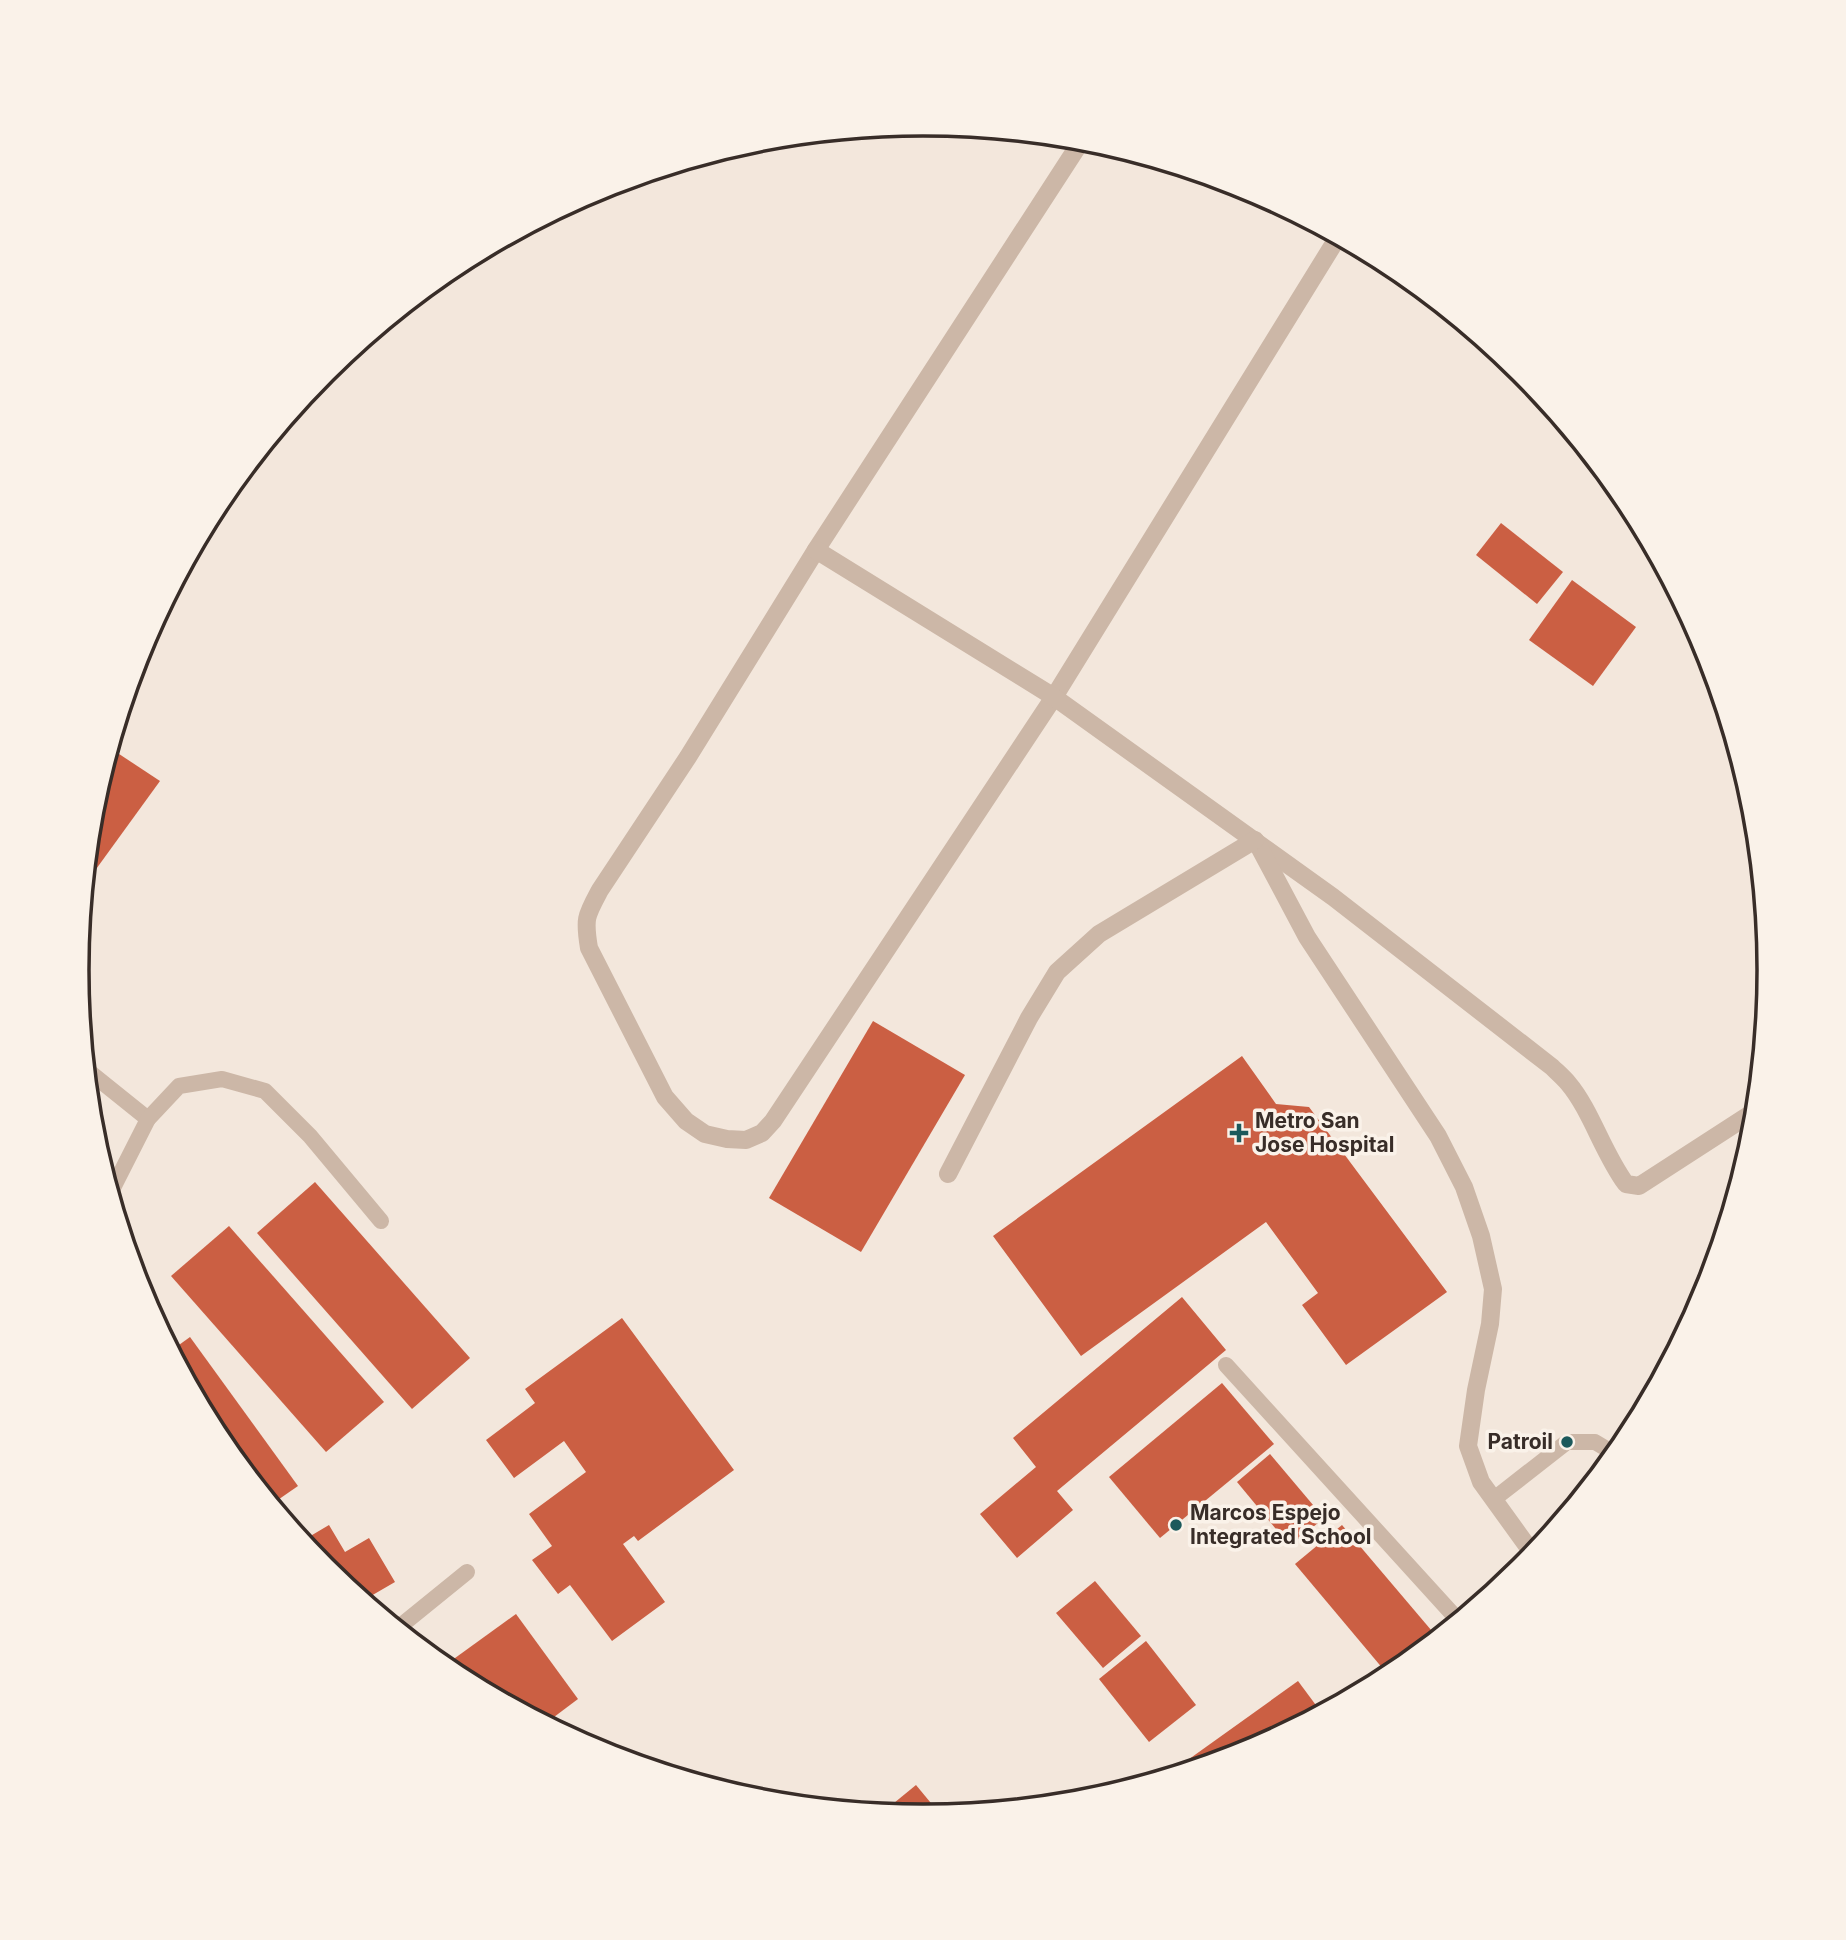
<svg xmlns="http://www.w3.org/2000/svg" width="1846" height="1940" viewBox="0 0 1846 1940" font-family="Inter,sans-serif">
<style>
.building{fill:#cb5f43}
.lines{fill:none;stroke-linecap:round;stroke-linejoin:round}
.service{stroke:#ccb7a7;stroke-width:16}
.minor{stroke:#ccb7a7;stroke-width:18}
.poi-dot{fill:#1c595b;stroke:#faf2e9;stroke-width:2.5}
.labels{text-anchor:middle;stroke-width:7;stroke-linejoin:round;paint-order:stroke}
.poi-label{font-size:21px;font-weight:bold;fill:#382d28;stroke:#faf2e9;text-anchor:start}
.rim{fill:none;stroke:#382d28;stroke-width:3.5}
</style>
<rect width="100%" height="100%" fill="#f3e7dc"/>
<g class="building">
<path d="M 1501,523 L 1563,572 L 1537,604 L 1476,555 Z"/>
<path d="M 1572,580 L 1636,627 L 1593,686 L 1529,640 Z"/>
<path d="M 110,748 L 160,781 L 86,883 L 93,805 Z"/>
<path d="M 873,1021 L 965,1075 L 861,1252 L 769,1198 Z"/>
<path d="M 1242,1056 L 1276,1104 L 1309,1107 L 1447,1292 L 1346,1365 L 1302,1305 L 1318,1293 L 1266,1222 L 1081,1356 L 993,1236 Z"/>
<path d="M 315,1182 L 470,1358 L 412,1409 L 257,1233 Z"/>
<path d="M 229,1226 L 384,1402 L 326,1452 L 171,1276 Z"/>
<path d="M 1182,1297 L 1226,1350 L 1057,1491 L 1073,1510 L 1017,1558 L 980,1514 L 1036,1467 L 1013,1438 Z"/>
<path d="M 622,1318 L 734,1470 L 638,1541 L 634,1536 L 623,1544 L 665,1602 L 612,1641 L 570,1585 L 558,1594 L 532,1560 L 552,1546 L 529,1514 L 586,1472 L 564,1441 L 514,1478 L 486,1440 L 535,1403 L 525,1389 Z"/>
<path d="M 190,1337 L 298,1486 L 272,1504 L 219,1440 L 172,1350 Z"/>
<path d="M 1222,1383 L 1274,1444 L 1160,1538 L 1109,1477 Z"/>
<path d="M 1270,1454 L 1324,1518 L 1290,1546 L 1237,1482 Z"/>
<path d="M 329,1525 L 345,1552 L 369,1538 L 395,1582 L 364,1600 L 351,1590 L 344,1578 L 340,1581 L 325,1568 L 302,1541 Z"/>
<path d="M 1342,1525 L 1437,1637 L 1389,1676 L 1295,1564 Z"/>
<path d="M 1095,1581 L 1141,1636 L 1103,1668 L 1056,1613 Z"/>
<path d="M 516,1614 L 578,1699 L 546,1723 L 453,1673 L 444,1666 Z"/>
<path d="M 1146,1641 L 1196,1705 L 1149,1742 L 1099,1679 Z"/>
<path d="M 1298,1681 L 1321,1712 L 1246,1752 L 1164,1777 Z"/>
<path d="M 916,1785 L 940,1814 L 923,1816 L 883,1812 Z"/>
</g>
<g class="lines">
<g class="service">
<path d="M 87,1070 L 148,1119"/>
<path d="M 111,1192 L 148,1119 L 179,1086 L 222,1079 L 265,1091 L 310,1136 L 381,1221"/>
<path d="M 1226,1365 L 1458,1620"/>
<path d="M 1494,1499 L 1567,1442 L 1595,1442 L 1615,1454"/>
<path d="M 398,1628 L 467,1572"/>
</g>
<g class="minor">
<path d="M 1082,140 L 816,550 L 688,757 L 600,890 C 586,916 584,918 589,948 L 665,1097 L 686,1121 L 705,1134 L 727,1139 L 746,1140 L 762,1133 L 773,1121 L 1054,697 L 1338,237"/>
<path d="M 816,550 L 1054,697 L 1333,897 L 1552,1067 C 1557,1072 1563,1077 1568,1083 C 1591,1110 1603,1153 1626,1184 L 1639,1186 L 1755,1111"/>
<path d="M 1257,843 L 1307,937 L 1438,1136 L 1464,1187 L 1481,1236 L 1493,1289 L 1490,1324 L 1476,1390 L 1468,1446 L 1481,1482 L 1533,1554"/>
<path d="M 948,1174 L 1029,1018 L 1057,972 L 1099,934 L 1255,840"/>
</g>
</g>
<g class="poi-dot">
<path d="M1235.5 1122.5h7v7h7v7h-7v7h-7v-7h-7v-7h7z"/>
<circle cx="1567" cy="1442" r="7"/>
<circle cx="1176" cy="1525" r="7"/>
</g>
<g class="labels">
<g class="poi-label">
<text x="1255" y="1128">Metro San<tspan x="1255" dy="24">Jose Hospital</tspan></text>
<text x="1553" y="1449" text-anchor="end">Patroil</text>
<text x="1190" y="1520">Marcos Espejo<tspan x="1190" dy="24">Integrated School</tspan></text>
</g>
</g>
<path d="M0 0H1846V1940H0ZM89 970a834 834 0 1 1 1668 0a834 834 0 1 1-1668 0Z" fill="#faf2e9" fill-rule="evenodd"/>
<path class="rim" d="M89 970a834 834 0 1 1 1668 0a834 834 0 1 1-1668 0Z"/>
</svg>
